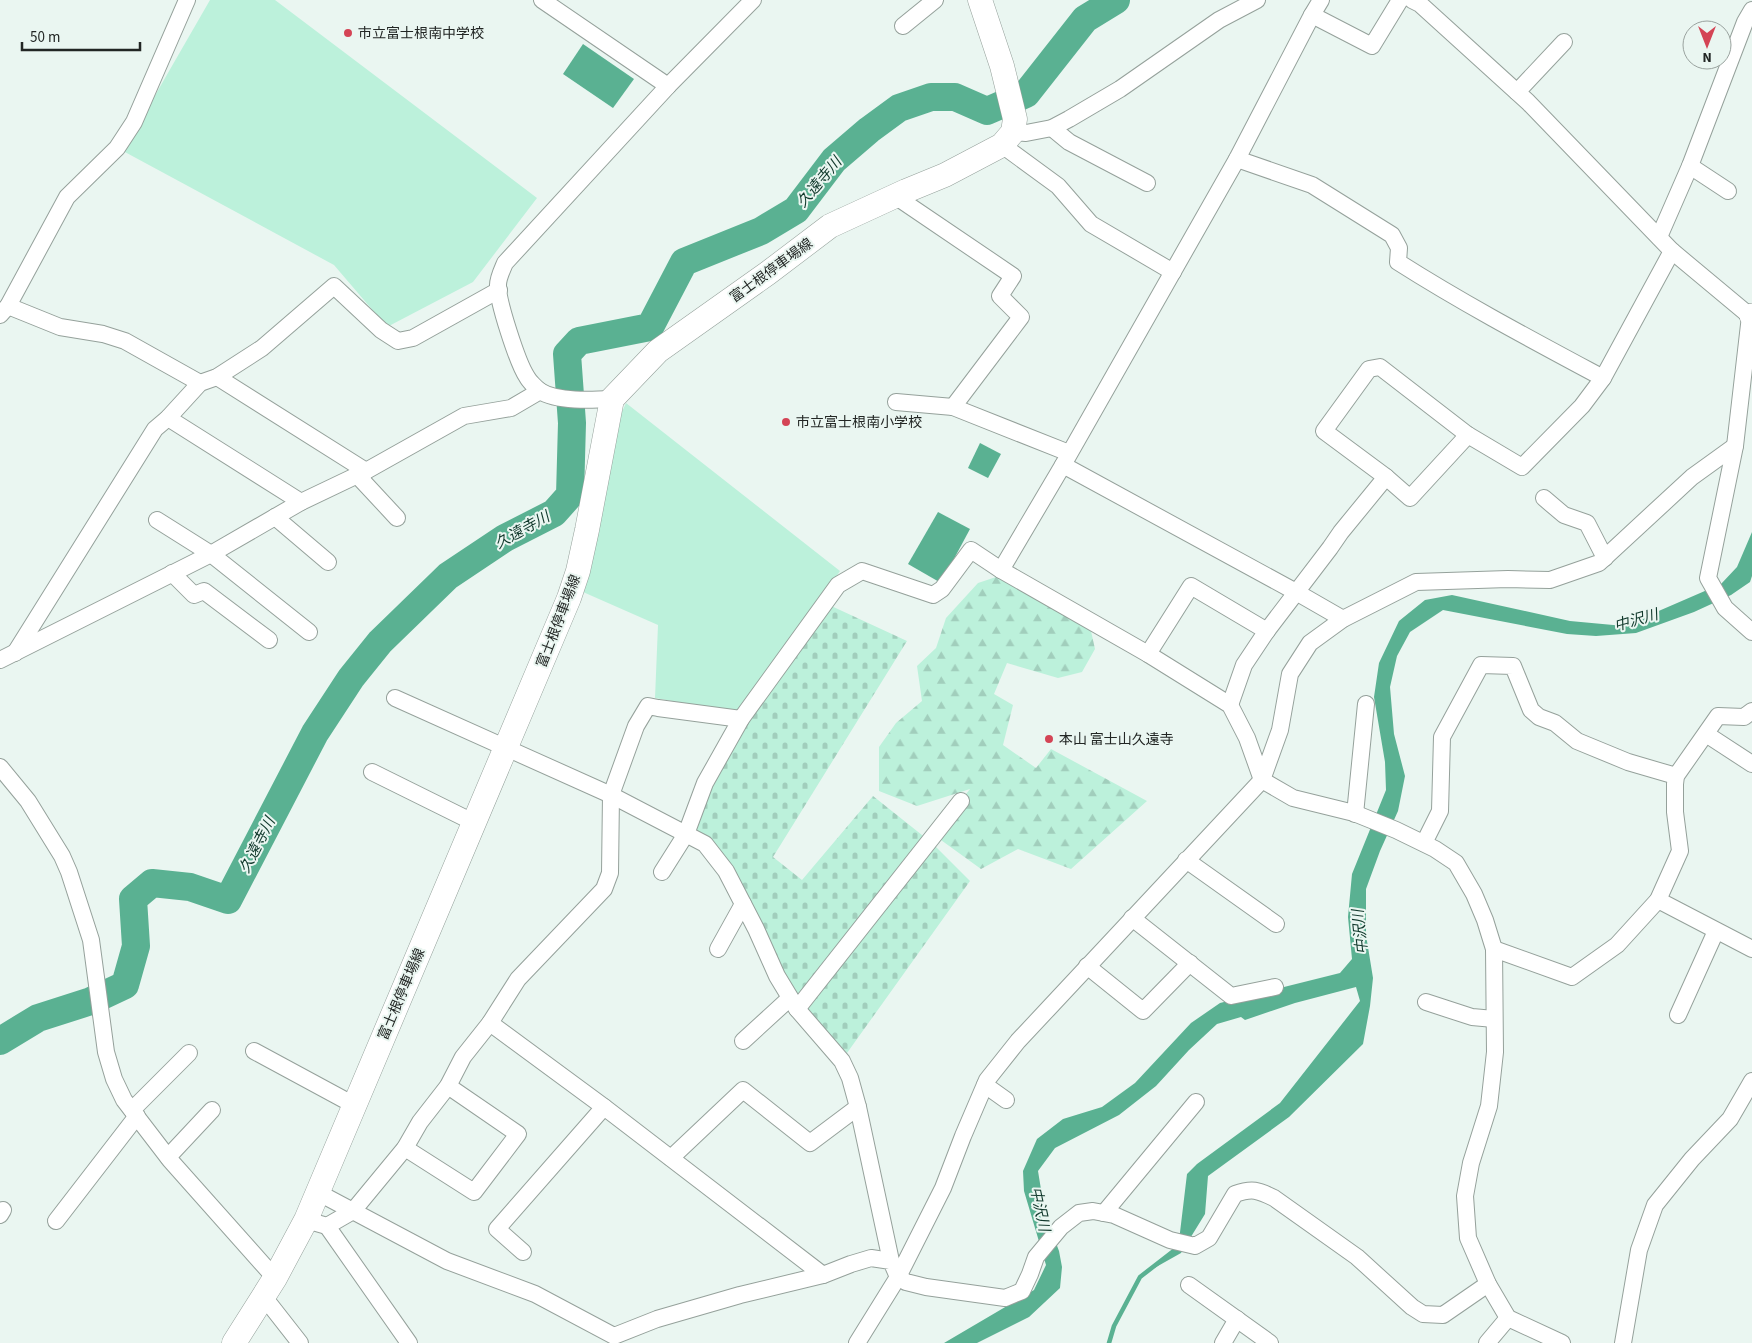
<svg xmlns="http://www.w3.org/2000/svg" width="1752" height="1343" viewBox="0 0 1752 1343" font-family="'Source Sans 3','Noto Sans JP',sans-serif">
<style>
.green{fill:#bcf1db}
.forest{fill:url(#forest-firs)}
.cemetery{fill:url(#cemetery-stones)}
.water{fill:#5ab192}
.lines{fill:none;stroke-linecap:round;stroke-linejoin:round}
.stream{stroke:#5ab192;stroke-width:4.5}
.river{stroke:#5ab192;stroke-width:28}
.minor-casing{stroke:#95a19b;stroke-width:18}
.tertiary-casing{stroke:#95a19b;stroke-width:22}
.secondary-casing{stroke:#95a19b;stroke-width:25}
.minor{stroke:#fff;stroke-width:16}
.tertiary{stroke:#fff;stroke-width:21}
.secondary{stroke:#fff;stroke-width:24}
.poi-dot{fill:#d44455;stroke:#eaf6f1;stroke-width:2}
.labels{text-anchor:middle;stroke-width:4;stroke-linejoin:round;paint-order:stroke}
.poi-label{font-size:14px;fill:#222624;stroke:#eaf6f1;text-anchor:start}
.street-label{font-size:14px;fill:#222624;stroke:#eaf6f1}
.water-label{font-size:15px;font-style:italic;fill:#10382b;stroke:#eaf6f1}
</style>
<defs>
<pattern id="forest-firs" width="22" height="20" patternUnits="userSpaceOnUse" patternTransform="scale(1.25)"><rect width="22" height="20" fill="#bcf1db"/><path d="M5 1l3.5 6h-7zM16 11l3.5 6h-7z" fill="#a1cebc"/></pattern>
<pattern id="cemetery-stones" width="16" height="16" patternUnits="userSpaceOnUse" patternTransform="scale(1.25)"><rect width="16" height="16" fill="#bcf1db"/><path d="M2 7V4a2 2 0 0 1 4 0v3zM10 15v-3a2 2 0 0 1 4 0v3z" fill="#a1cebc"/></pattern>
</defs>
<rect width="100%" height="100%" fill="#eaf6f1"/>
<g class="green">
<path d="M 210,0 L 275,0 L 537,198 L 473,282 L 387,327 L 334,265 L 123,151 Z"/>
<path d="M 626,403 L 840,571 L 745,714 L 655,698 L 658,625 L 583,592 L 609,440 Z"/>
</g>
<path class="forest" d="M 999,576 L 1089,622 L 1095,649 L 1082,672 L 1058,678 L 1007,663 L 994,694 L 1013,705 L 1003,745 L 1036,768 L 1051,749 L 1147,801 L 1071,869 L 1018,849 L 981,869 L 934,835 L 970,789 L 917,806 L 879,791 L 879,747 L 896,723 L 922,701 L 917,666 L 936,648 L 946,618 L 978,583 Z"/>
<path class="cemetery" d="M 827,604 L 907,641 L 773,857 L 802,880 L 873,796 L 932,843 L 970,881 L 847,1053 L 807,1010 L 772,954 L 712,847 L 686,827 L 705,783 Z"/>
<g class="water">
<path d="M 583,44 L 634,79 L 613,108 L 563,74 Z"/>
<path d="M 980,443 L 1001,454 L 988,478 L 968,468 Z"/>
<path d="M 938,512 L 970,529 L 941,583 L 908,564 Z"/>
<path d="M 1752,532 L 1752,576 L 1750,582 L 1731,595 L 1694,612 L 1636,633 L 1596,636 L 1567,634 L 1443,610 L 1410,632 L 1397,656 L 1390,687 L 1394,734 L 1405,776 L 1398,811 L 1380,851 L 1366,889 L 1366,935 L 1373,978 L 1370,1006 L 1363,1044 L 1289,1117 L 1208,1176 L 1205,1214 L 1181,1253 L 1149,1271 L 1178,1249 L 1187,1174 L 1197,1164 L 1280,1103 L 1360,1001 L 1356,987 L 1295,1003 L 1245,1020 L 1241,1017 L 1217,1024 L 1189,1050 L 1156,1086 L 1119,1115 L 1055,1148 L 1038,1171 L 1045,1214 L 1059,1251 L 1062,1267 L 1060,1288 L 1029,1317 L 977,1343 L 944,1343 L 1034,1290 L 1046,1265 L 1024,1191 L 1023,1171 L 1037,1139 L 1063,1119 L 1102,1107 L 1135,1083 L 1191,1023 L 1220,1003 L 1340,973 L 1352,959 L 1348,917 L 1352,874 L 1386,790 L 1385,762 L 1374,697 L 1379,663 L 1399,621 L 1425,600 L 1452,595 L 1570,621 L 1624,626 L 1721,584 L 1737,567 Z"/>
</g>
<g class="lines">
<path class="stream" d="M 1109,1343 L 1114,1326 L 1140,1277 L 1180,1246"/>
<path class="river" d="M 0,1041 L 38,1018 L 91,1001 L 125,985 L 136,946 L 133,899 L 152,883 L 190,887 L 228,900 L 315,733 L 351,678 L 380,642 L 448,576 L 505,538 L 554,513 L 570,495 L 572,423 L 567,354 L 579,341 L 650,327 L 684,262 L 761,231 L 796,210 L 834,160 L 869,130 L 899,108 L 931,97 L 955,97 L 987,111 L 1026,94 L 1085,19 L 1116,0"/>
<defs>
<g id="minor">
<path d="M 542,0 L 668,86"/>
<path d="M 1412,0 L 1420,4 L 1528,102 L 1672,251 L 1750,316 L 1735,446 L 1708,578 L 1725,608 L 1752,632"/>
<path d="M 1312,15 L 1372,46 L 1400,0"/>
<path d="M 903,26 L 935,0"/>
<path d="M 1517,92 L 1564,42"/>
<path d="M 1052,128 L 1069,142 L 1147,183"/>
<path d="M 1013,132 L 1026,133 L 1052,128 L 1069,119 L 1120,89 L 1219,20 L 1257,0"/>
<path d="M 1002,145 L 1058,186 L 1091,224 L 1173,272"/>
<path d="M 1237,159 L 1312,185 L 1392,235 L 1399,248 L 1398,262 C 1464,304 1534,341 1603,378"/>
<path d="M 1690,166 L 1728,191"/>
<path d="M 895,196 L 1013,276 L 1000,296 L 1021,317 L 953,407"/>
<path d="M 1659,237 L 1690,166 L 1745,22 L 1752,10"/>
<path d="M 8,306 L 60,327 L 103,334 L 125,341 L 200,383"/>
<path d="M 0,315 L 8,306 L 67,197 L 117,148 L 134,122 L 187,0"/>
<path d="M 217,377 L 366,471"/>
<path d="M 612,399 C 593,400 557,402 540,391 C 536,388 529,381 527,377 C 518,364 497,300 498,285 C 498,278 502,270 505,263 L 668,86 L 753,0"/>
<path d="M 896,402 L 953,407 L 1069,453"/>
<path d="M 168,418 L 301,502"/>
<path d="M 1063,465 L 1296,592 L 1343,619"/>
<path d="M 357,475 L 397,518"/>
<path d="M 1386,477 L 1410,498 L 1468,435"/>
<path d="M 1544,498 L 1564,515 L 1587,523 L 1605,558"/>
<path d="M 275,517 L 328,562"/>
<path d="M 157,520 L 211,554 L 309,632"/>
<path d="M 1001,570 L 1063,465 L 1237,159 L 1312,15 L 1321,0"/>
<path d="M 172,573 L 194,595 L 204,591 L 269,640"/>
<path d="M 15,653 L 155,429 L 168,418 L 200,383 L 217,377 L 262,348 L 334,286 L 381,330 L 398,341 L 413,338 L 499,290"/>
<path d="M 1148,654 L 1191,586 L 1267,631"/>
<path d="M 0,660 L 211,554 L 301,502 L 366,471 L 464,416 L 511,408 L 540,391"/>
<path d="M 395,698 L 611,795 L 705,844 L 726,871 L 756,929 L 777,976 L 797,1009 L 842,1061 L 850,1078 L 858,1107 L 891,1261"/>
<path d="M 1230,705 L 1244,665 L 1266,632 L 1330,548 L 1341,532 L 1386,477 L 1324,431 L 1369,369 L 1380,367 L 1468,435 L 1522,467 L 1582,406 L 1603,378 L 1672,251"/>
<path d="M 1706,734 L 1752,764"/>
<path d="M 0,767 L 28,801 L 62,856 L 69,872 L 91,940 L 106,1052 L 114,1079 L 124,1100 L 170,1160 L 275,1278"/>
<path d="M 372,772 L 475,823"/>
<path d="M 1355,814 L 1366,704"/>
<path d="M 1424,843 L 1440,811 L 1442,737 L 1481,665 L 1513,666 L 1531,710 L 1539,717 L 1555,723 L 1577,741 L 1628,762 L 1676,776"/>
<path d="M 1186,860 L 1276,924"/>
<path d="M 662,872 L 686,834 L 705,783 L 741,719 L 838,585 L 862,571 L 933,595 L 942,589 L 971,550 L 1001,570 L 1148,654 L 1230,705 L 1247,738 L 1262,780 L 1293,798 L 1354,813 L 1396,830 L 1435,849 L 1456,863 L 1474,894 L 1485,920 L 1494,949 L 1495,1052 L 1489,1106 L 1471,1163 L 1465,1196 L 1468,1238 L 1488,1284 L 1508,1318 L 1562,1343"/>
<path d="M 1658,900 L 1752,949"/>
<path d="M 1132,918 L 1231,996 L 1275,987"/>
<path d="M 718,949 L 743,904"/>
<path d="M 1494,949 L 1572,977 L 1617,945 L 1658,900 L 1680,851 L 1675,812 L 1675,784 L 1676,776 L 1718,716 L 1744,717 L 1752,711"/>
<path d="M 1087,966 L 1143,1011 L 1190,963"/>
<path d="M 1426,1002 L 1472,1017 L 1494,1019"/>
<path d="M 797,1009 L 961,801"/>
<path d="M 1678,1015 L 1716,931"/>
<path d="M 490,1023 L 604,1107 L 823,1275"/>
<path d="M 743,1041 L 790,998"/>
<path d="M 254,1051 L 354,1105"/>
<path d="M 985,1085 L 1006,1100"/>
<path d="M 132,1110 L 189,1053"/>
<path d="M 405,1148 L 474,1192 L 518,1134 L 448,1086"/>
<path d="M 168,1157 L 212,1110"/>
<path d="M 671,1158 L 743,1090 L 810,1143 L 858,1107"/>
<path d="M 317,1192 L 447,1261 L 535,1294 L 614,1336 L 657,1319 L 740,1295 L 823,1275 L 851,1264 L 871,1258 L 891,1261 L 898,1277 L 906,1282 L 926,1287 L 1005,1298 L 1022,1291 L 1030,1274 L 1036,1257 L 1061,1227 L 1079,1213 L 1093,1211 L 1114,1215 L 1170,1240 L 1195,1246 L 1209,1238 L 1235,1194 C 1252,1188 1258,1190 1274,1198 L 1357,1257 L 1412,1307 L 1423,1314 L 1443,1315 L 1488,1284"/>
<path d="M 1104,1213 L 1196,1102"/>
<path d="M 0,1215 L 3,1210"/>
<path d="M 306,1220 L 327,1226 L 353,1211 L 405,1148 L 420,1122 L 448,1086 L 463,1057 L 490,1023 L 518,979 L 604,889 L 610,873 L 611,795 L 636,726 L 648,706 L 658,708 L 741,719"/>
<path d="M 56,1221 L 137,1116"/>
<path d="M 327,1226 L 409,1343"/>
<path d="M 523,1252 L 497,1229 L 604,1107"/>
<path d="M 1189,1285 L 1270,1343"/>
<path d="M 264,1297 L 300,1343"/>
<path d="M 857,1343 L 898,1277 L 943,1188 L 963,1136 L 987,1080 L 1018,1041 L 1048,1009 L 1262,780 L 1280,730 L 1290,674 L 1310,643 L 1343,619 L 1416,582 L 1508,579 L 1550,580 L 1599,563 L 1692,477 L 1735,446"/>
<path d="M 1223,1343 L 1237,1319"/>
<path d="M 1487,1343 L 1508,1318"/>
<path d="M 1623,1343 L 1639,1250 L 1655,1205 L 1692,1159 L 1730,1119 L 1752,1081"/>
</g>
<path id="tertiary" d="M 1750,316 L 1752,314"/>
<path id="secondary" d="M 234,1343 L 275,1278 L 306,1220 L 569,598 L 578,571 L 587,530 L 612,399 L 658,351 L 768,273 L 830,226 L 906,191 L 945,175 L 1002,145 L 1013,132 L 1015,119 L 1002,66 L 980,0"/>
</defs>
<use href="#minor" class="minor-casing"/>
<use href="#tertiary" class="tertiary-casing"/>
<use href="#secondary" class="secondary-casing"/>
<use href="#minor" class="minor"/>
<use href="#tertiary" class="tertiary"/>
<use href="#secondary" class="secondary"/>
</g>
<g class="poi-dot">
<circle cx="348" cy="33" r="5"/>
<circle cx="786" cy="422" r="5"/>
<circle cx="1049" cy="739" r="5"/>
</g>
<g class="labels">
<g class="poi-label">
<text x="358" y="38">市立富士根南中学校</text>
<text x="796" y="427">市立富士根南小学校</text>
<text x="1059" y="744">本山 富士山久遠寺</text>
</g>
<g class="street-label">
<text transform="translate(771 270) rotate(-36)" y="5">富士根停車場線</text>
<text transform="translate(558 621) rotate(-69)" y="5">富士根停車場線</text>
<text transform="translate(401 994) rotate(-67)" y="5">富士根停車場線</text>
</g>
<g class="water-label">
<text transform="translate(819 182) rotate(-50)" y="5">久遠寺川</text>
<text transform="translate(522 530) rotate(-29)" y="5">久遠寺川</text>
<text transform="translate(1636 620) rotate(-16)" y="5">中沢川</text>
<text transform="translate(257 845) rotate(-63)" y="5">久遠寺川</text>
<text transform="translate(1360 932) rotate(-96)" y="5">中沢川</text>
<text transform="translate(1040 1209) rotate(78)" y="5">中沢川</text>
</g>
</g>
<g transform="translate(1707 45) rotate(180)"><circle r="24" fill="#eaf6f1" stroke="#9aa39f"/>
<path d="M0-4L9 19L0 12L-9 19Z" fill="#d44455"/>
<text y="-8" font-size="14" font-weight="bold" text-anchor="middle" fill="#222624">N</text>
</g>
<path d="M22 42v8h118v-8" fill="none" stroke="#222624" stroke-width="2.5"/>
<text x="30" y="42" font-size="15" fill="#222624" stroke="#eaf6f1" stroke-width="4" paint-order="stroke">50 m</text>
</svg>
